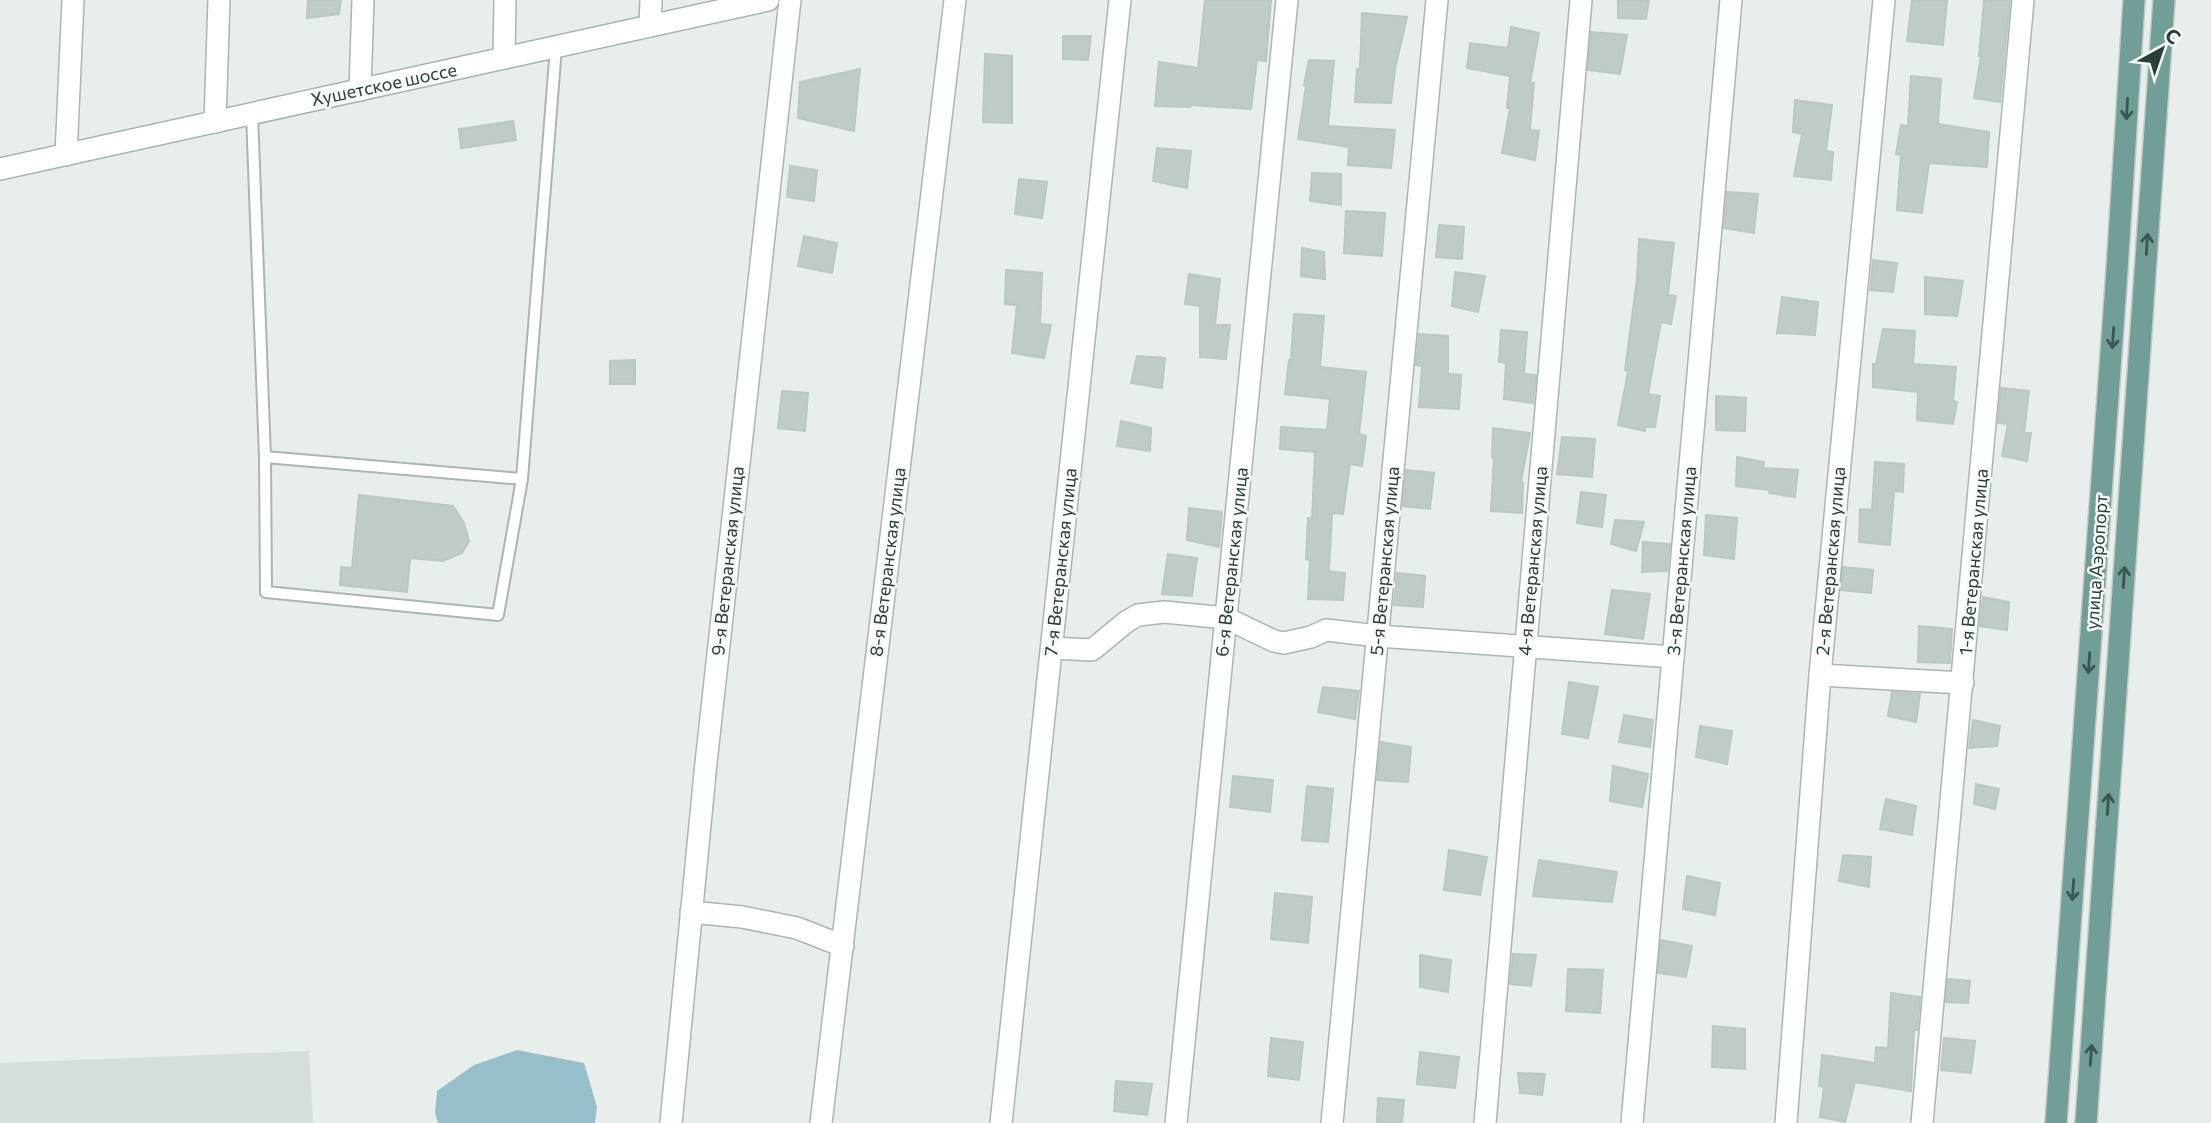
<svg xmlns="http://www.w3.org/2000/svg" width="2211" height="1123" viewBox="0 0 2211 1123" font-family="Commissioner,sans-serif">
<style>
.built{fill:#d5deda}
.water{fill:#96bfcb}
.building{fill:#bfcbc8;stroke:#bac7c2;stroke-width:2}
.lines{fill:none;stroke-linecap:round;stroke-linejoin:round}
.service-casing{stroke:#aab6b2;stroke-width:14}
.minor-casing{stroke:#aab6b2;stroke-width:24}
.secondary-casing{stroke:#a4b5b0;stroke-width:24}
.primary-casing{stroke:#c3c9c8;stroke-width:24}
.service{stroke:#fff;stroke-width:10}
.minor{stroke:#fff;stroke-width:21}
.secondary{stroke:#fff;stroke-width:21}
.primary{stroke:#719e96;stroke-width:21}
.oneway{stroke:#3a5651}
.labels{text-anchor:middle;stroke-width:5;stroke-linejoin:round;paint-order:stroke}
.street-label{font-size:18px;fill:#283e3a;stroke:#f7faf9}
</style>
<rect width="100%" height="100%" fill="#e7eeeb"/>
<path class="built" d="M 309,1051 L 313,1123 L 0,1123 L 0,1063 Z"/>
<path class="water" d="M 517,1050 L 584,1063 L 597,1107 L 595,1123 L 438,1123 L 435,1113 L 437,1091 L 474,1065 Z"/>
<g class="building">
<path d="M 308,0 L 341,0 L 339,14 L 307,18 Z"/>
<path d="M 1205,0 L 1271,0 L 1266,61 L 1257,60 L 1251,109 L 1190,105 L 1190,107 L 1155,106 L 1159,62 L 1198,68 Z"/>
<path d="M 1618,0 L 1649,0 L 1646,19 L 1618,18 Z"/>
<path d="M 1912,0 L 1947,0 L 1943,45 L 1907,41 Z"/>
<path d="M 1984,0 L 2010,0 L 2000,102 L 1974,98 L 1981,56 L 1979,56 Z"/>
<path d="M 1362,13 L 1407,17 L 1395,69 L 1391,103 L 1355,102 L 1357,69 L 1360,69 Z"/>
<path d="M 1511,27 L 1539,33 L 1530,83 L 1534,83 L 1530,130 L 1539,131 L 1535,160 L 1502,153 L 1510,108 L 1507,108 L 1510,76 L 1467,68 L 1470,43 L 1508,48 Z"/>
<path d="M 1591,32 L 1627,35 L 1620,74 L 1588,70 Z"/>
<path d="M 1063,36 L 1091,36 L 1088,60 L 1063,59 Z"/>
<path d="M 985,54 L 1012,56 L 1012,123 L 983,122 Z"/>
<path d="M 1309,60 L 1334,61 L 1328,126 L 1395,130 L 1391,168 L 1348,165 L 1349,147 L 1298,139 L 1306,86 L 1304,85 Z"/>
<path d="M 860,69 L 854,131 L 798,118 L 800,82 Z"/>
<path d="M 1911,76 L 1941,79 L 1938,124 L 1989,132 L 1987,167 L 1929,163 L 1922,213 L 1897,210 L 1901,155 L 1896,154 L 1901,125 L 1908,126 Z"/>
<path d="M 1795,100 L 1832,105 L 1826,151 L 1833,152 L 1831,180 L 1794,176 L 1802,134 L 1793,132 Z"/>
<path d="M 513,121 L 516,140 L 461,148 L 459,129 Z"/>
<path d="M 1157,148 L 1191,151 L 1187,188 L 1153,181 Z"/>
<path d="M 790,166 L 817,170 L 814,201 L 787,197 Z"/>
<path d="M 1312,173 L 1341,174 L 1341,205 L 1310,201 Z"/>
<path d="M 1019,179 L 1047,182 L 1042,218 L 1015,214 Z"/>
<path d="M 1727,192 L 1758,194 L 1754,233 L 1724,228 Z"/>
<path d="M 1346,211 L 1385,213 L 1382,256 L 1344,253 Z"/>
<path d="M 1439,225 L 1464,227 L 1462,259 L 1436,257 Z"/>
<path d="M 804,236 L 837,243 L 832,273 L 798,266 Z"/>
<path d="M 1639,239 L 1674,243 L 1668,295 L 1676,296 L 1671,324 L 1661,322 L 1648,394 L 1660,396 L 1655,427 L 1645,427 L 1645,431 L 1618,425 L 1628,371 L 1625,370 L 1637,279 Z"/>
<path d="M 1302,248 L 1324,252 L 1325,279 L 1301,276 Z"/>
<path d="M 1873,260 L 1897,263 L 1893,292 L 1870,290 Z"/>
<path d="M 1006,270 L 1042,273 L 1040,324 L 1051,325 L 1044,358 L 1012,353 L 1017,305 L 1005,304 Z"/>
<path d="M 1455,272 L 1485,276 L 1478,312 L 1452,306 Z"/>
<path d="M 1189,274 L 1220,279 L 1215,325 L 1230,325 L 1226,359 L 1200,357 L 1200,306 L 1185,304 Z"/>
<path d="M 1925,277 L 1963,281 L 1957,316 L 1925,314 Z"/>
<path d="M 1782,297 L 1818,302 L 1815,335 L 1777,333 Z"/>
<path d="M 1294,314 L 1324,316 L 1320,367 L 1366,372 L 1359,434 L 1366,436 L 1362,466 L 1350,464 L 1343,514 L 1332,513 L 1329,571 L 1345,573 L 1343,600 L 1308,599 L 1310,560 L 1306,559 L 1308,518 L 1312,519 L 1315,452 L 1280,449 L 1281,427 L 1327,430 L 1330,399 L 1285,394 L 1289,360 L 1291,360 Z"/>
<path d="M 1883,329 L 1915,331 L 1913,364 L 1956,367 L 1953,401 L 1957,402 L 1953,424 L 1917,420 L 1918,392 L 1873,387 L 1873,364 L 1876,364 Z"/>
<path d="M 1501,330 L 1527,332 L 1524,374 L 1536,375 L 1533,403 L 1504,399 L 1506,363 L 1499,362 Z"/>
<path d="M 1419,334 L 1448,336 L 1448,374 L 1461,375 L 1459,409 L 1419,407 L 1422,366 L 1416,365 Z"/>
<path d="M 1137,356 L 1165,358 L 1162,388 L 1131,383 Z"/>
<path d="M 635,360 L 635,384 L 610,384 L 610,361 Z"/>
<path d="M 2001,388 L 2029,391 L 2024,433 L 2031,433 L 2027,461 L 2002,456 L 2008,424 L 1998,423 Z"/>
<path d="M 782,391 L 808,393 L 805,431 L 778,428 Z"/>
<path d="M 1716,396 L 1746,398 L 1745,431 L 1716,430 Z"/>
<path d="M 1121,421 L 1151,428 L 1150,451 L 1117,446 Z"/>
<path d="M 1493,428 L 1530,433 L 1521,482 L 1523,483 L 1522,513 L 1491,511 L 1494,457 L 1492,457 Z"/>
<path d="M 1562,437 L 1595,439 L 1592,477 L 1557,474 Z"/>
<path d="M 1737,457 L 1764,462 L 1763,468 L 1798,470 L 1795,497 L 1769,493 L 1770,490 L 1736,486 Z"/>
<path d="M 1875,462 L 1904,464 L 1903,492 L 1894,491 L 1890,545 L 1859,542 L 1860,509 L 1872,510 Z"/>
<path d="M 1406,470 L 1434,473 L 1430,509 L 1403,506 Z"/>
<path d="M 1581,492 L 1606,495 L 1602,527 L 1577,523 Z"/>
<path d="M 359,495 L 453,506 L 464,523 L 469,541 L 462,553 L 443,561 L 410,558 L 407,592 L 340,585 L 341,567 L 352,568 Z"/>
<path d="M 1189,508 L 1222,512 L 1219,547 L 1187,540 Z"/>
<path d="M 1706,515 L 1737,518 L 1734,559 L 1704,555 Z"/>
<path d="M 1615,520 L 1644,522 L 1636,551 L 1611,544 Z"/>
<path d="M 1643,542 L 1670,544 L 1667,571 L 1642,572 Z"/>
<path d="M 1168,554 L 1197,558 L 1192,596 L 1162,594 Z"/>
<path d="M 1843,567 L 1873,570 L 1871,593 L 1841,590 Z"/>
<path d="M 1397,573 L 1425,576 L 1423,607 L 1394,605 Z"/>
<path d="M 1612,590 L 1650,594 L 1643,639 L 1605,634 Z"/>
<path d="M 1983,597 L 2009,602 L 2007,630 L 1980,626 Z"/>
<path d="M 1919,626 L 1952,629 L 1950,663 L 1918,662 Z"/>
<path d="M 1569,682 L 1598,687 L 1588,738 L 1562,734 Z"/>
<path d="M 1323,687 L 1359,691 L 1355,719 L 1318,712 Z"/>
<path d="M 1892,692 L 1920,694 L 1916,722 L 1888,716 Z"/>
<path d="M 1624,715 L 1653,720 L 1650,747 L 1619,742 Z"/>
<path d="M 1973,720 L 2000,726 L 1997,746 L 1969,748 Z"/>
<path d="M 1700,726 L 1732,731 L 1727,764 L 1696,757 Z"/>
<path d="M 1381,742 L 1411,747 L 1408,782 L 1377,780 Z"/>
<path d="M 1613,766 L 1648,774 L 1642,807 L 1610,801 Z"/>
<path d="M 1233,776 L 1273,780 L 1270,812 L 1230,807 Z"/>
<path d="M 1976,784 L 1999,789 L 1995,809 L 1974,804 Z"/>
<path d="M 1307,786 L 1333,789 L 1328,842 L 1302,840 Z"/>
<path d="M 1886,799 L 1916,806 L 1912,835 L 1880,829 Z"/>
<path d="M 1449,850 L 1487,857 L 1480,895 L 1444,890 Z"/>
<path d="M 1843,855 L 1871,857 L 1869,887 L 1839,881 Z"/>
<path d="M 1539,860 L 1617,872 L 1612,902 L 1533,896 Z"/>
<path d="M 1687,876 L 1720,883 L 1715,915 L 1683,909 Z"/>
<path d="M 1275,893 L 1312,897 L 1308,943 L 1271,939 Z"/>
<path d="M 1661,940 L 1692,946 L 1686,977 L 1658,973 Z"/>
<path d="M 1513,954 L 1536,955 L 1531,986 L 1510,984 Z"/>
<path d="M 1420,955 L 1451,960 L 1448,992 L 1420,987 Z"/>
<path d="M 1568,969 L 1603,970 L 1600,1013 L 1566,1011 Z"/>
<path d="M 1948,979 L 1970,981 L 1968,1003 L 1946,1002 Z"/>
<path d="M 1891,993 L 1920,997 L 1917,1030 L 1914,1030 L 1911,1091 L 1855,1082 L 1845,1122 L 1820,1117 L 1824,1087 L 1819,1086 L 1822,1055 L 1875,1063 L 1876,1047 L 1888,1048 Z"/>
<path d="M 1713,1026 L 1745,1029 L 1745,1069 L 1712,1067 Z"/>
<path d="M 1271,1038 L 1303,1042 L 1299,1080 L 1268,1076 Z"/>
<path d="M 1944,1038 L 1975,1041 L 1971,1073 L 1941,1070 Z"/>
<path d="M 1420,1052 L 1459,1057 L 1455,1088 L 1417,1084 Z"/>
<path d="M 1518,1073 L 1545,1074 L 1542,1095 L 1520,1093 Z"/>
<path d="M 1116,1081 L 1152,1084 L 1147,1115 L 1114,1111 Z"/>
<path d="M 1378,1098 L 1404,1100 L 1402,1123 L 1377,1123 Z"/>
</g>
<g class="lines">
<defs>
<g id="service">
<path d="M 252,114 L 265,457 L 266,592 L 498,615 L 522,479 L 265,457"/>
<path d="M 522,479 L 556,47"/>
</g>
<g id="minor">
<path d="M 650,26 L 651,0"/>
<path d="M 504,58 L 505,0"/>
<path d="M 360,90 L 363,0"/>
<path d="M 215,122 L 219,0"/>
<path d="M 66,155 L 73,0"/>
<path d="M 1052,648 L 1092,650 L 1126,622 L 1138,615 L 1164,612 L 1226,618 L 1274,641 L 1284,643 L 1311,637 L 1326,630 L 1378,636 L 1673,657"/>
<path d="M 1820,675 L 1963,683"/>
<path d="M 691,912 L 742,917 L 797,928 L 843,946"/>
<path d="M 671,1123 L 706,763 L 790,0"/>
<path d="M 821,1123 L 955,0"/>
<path d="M 1001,1123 L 1120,0"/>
<path d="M 1176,1123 L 1287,0"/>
<path d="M 1332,1123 L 1437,0"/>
<path d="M 1485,1123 L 1581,0"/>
<path d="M 1632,1123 L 1731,0"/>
<path d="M 1786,1123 L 1820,675 L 1884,0"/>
<path d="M 1922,1123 L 2023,0"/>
</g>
<path id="secondary" d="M 0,169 L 768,0"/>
<g id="primary">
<path d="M 2056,1123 L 2117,270 L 2134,0"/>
<path d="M 2086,1123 L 2164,0"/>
</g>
</defs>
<use href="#service" class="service-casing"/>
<use href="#minor" class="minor-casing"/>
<use href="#secondary" class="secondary-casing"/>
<use href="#primary" class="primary-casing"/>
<use href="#service" class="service"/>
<use href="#minor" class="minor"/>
<use href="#secondary" class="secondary"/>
<use href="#primary" class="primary"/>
</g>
<defs><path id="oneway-shaft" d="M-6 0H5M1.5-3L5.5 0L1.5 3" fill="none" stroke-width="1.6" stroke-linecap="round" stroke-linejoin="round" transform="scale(1.75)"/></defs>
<g class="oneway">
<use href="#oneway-shaft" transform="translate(2127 109) rotate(93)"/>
<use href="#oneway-shaft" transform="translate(2147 244) rotate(-86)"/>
<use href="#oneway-shaft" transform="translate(2113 338) rotate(94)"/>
<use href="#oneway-shaft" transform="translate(2124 577) rotate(-86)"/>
<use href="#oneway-shaft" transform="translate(2089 663) rotate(94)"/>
<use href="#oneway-shaft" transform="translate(2108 804) rotate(-86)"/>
<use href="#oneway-shaft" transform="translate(2073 890) rotate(94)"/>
<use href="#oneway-shaft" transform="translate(2091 1055) rotate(-86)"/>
</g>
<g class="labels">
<g class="street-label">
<text transform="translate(384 85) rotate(-12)" y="6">Хушетское шоссе</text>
<text transform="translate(728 561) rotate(-84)" y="6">9-я Ветеранская улица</text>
<text transform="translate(1385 561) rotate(-85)" y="6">5-я Ветеранская улица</text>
<text transform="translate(1533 561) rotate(-85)" y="6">4-я Ветеранская улица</text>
<text transform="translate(1682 561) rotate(-85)" y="6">3-я Ветеранская улица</text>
<text transform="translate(1831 561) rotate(-85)" y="6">2-я Ветеранская улица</text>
<text transform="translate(888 562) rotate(-83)" y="6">8-я Ветеранская улица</text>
<text transform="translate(1061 562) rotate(-84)" y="6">7-я Ветеранская улица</text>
<text transform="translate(1232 562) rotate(-84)" y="6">6-я Ветеранская улица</text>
<text transform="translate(1974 562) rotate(-85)" y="6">1-я Ветеранская улица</text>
<text transform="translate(2097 562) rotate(-86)" y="6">улица Аэропорт</text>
</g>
</g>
<g transform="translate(2162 49) rotate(40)" stroke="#f7faf9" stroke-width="5" paint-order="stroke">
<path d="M0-5L12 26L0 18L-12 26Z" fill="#283e3a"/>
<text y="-10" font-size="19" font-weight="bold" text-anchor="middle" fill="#283e3a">С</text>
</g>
</svg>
